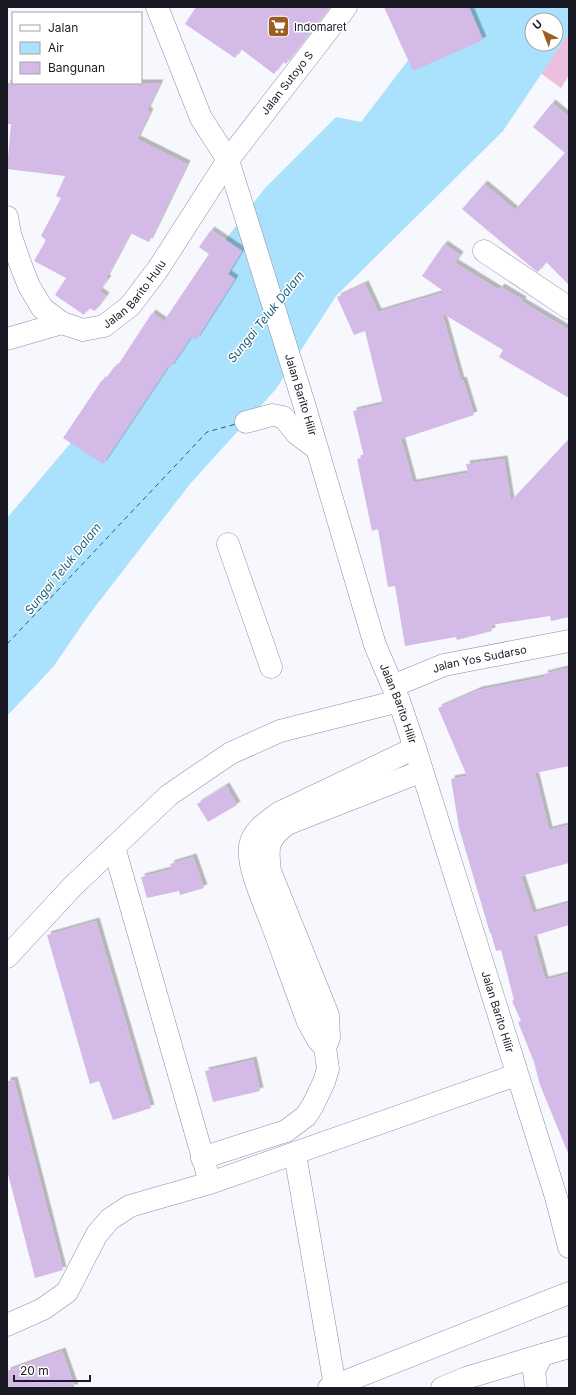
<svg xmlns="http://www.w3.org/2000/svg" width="576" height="1395" viewBox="0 0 576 1395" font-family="Inter,sans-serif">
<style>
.green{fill:#edbfdf}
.water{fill:#aae1fd;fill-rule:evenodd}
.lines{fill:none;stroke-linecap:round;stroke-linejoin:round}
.ferry{stroke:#1c5f7a;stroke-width:1;stroke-dasharray:5 4;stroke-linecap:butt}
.building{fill:#d4bae7;filter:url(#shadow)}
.minor-casing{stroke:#8c8daa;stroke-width:23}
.major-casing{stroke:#8c8daa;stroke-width:23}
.highway-casing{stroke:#8c8daa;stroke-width:23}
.minor{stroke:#fff;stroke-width:22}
.major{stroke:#fff;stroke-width:22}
.highway{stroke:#fff;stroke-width:22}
.labels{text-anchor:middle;stroke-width:3;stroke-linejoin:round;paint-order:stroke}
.poi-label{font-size:11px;fill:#1a1a25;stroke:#fff;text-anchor:start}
.street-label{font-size:11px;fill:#1a1a25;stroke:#fff}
.water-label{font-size:12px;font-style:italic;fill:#1c5f7a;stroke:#fff}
</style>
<defs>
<filter id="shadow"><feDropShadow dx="3.5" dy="-3.5" stdDeviation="0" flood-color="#0004"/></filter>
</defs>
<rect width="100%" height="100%" fill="#f7f7fe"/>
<path class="green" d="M 569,7 L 569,75 L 561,88 L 535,69 L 556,44 L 556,20 Z"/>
<path class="water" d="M 449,7 L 569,7 L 569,33 L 503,131 L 336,296 L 276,389 L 190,484 L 91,612 L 53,667 L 7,716 L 7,518 L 69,445 L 265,188 L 336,117 L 361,122 ZM 532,20 L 556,20 L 556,44 L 532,44 Z"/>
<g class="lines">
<path class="ferry" d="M 7,644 L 207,432 L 236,424"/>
</g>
<g class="building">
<path d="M 196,7 L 330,7 L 286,64 L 283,62 L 274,74 L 241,49 L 235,58 L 185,24 Z"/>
<path d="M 384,7 L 469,7 L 483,40 L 413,71 Z"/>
<path d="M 7,83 L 160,83 L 147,110 L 150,112 L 137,139 L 187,164 L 149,242 L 130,233 L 106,278 L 108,279 L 99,291 L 106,296 L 95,311 L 89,308 L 84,315 L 55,295 L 66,278 L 34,261 L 46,240 L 41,236 L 61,198 L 56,196 L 65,176 L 7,169 L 11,124 L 7,124 Z"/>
<path d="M 552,103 L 569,117 L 569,285 L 546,262 L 538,272 L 536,271 L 462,209 L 484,184 L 515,210 L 565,153 L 533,127 Z"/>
<path d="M 211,230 L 242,251 L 228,274 L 235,279 L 196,340 L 191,337 L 170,368 L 168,367 L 103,464 L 63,438 L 102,380 L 104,381 L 114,367 L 116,368 L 152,313 L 164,321 L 209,254 L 199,247 Z"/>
<path d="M 444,244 L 460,255 L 455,263 L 499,290 L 501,287 L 523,300 L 522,302 L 569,330 L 569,398 L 499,357 L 503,350 L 442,313 L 461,381 L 463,380 L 474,415 L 401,439 L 413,483 L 468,473 L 466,464 L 504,459 L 511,501 L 569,439 L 569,617 L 551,621 L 550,616 L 491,625 L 492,631 L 457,640 L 456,637 L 405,646 L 395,586 L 388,587 L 378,529 L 372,531 L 357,459 L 364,457 L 353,411 L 383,404 L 365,331 L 354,335 L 337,297 L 365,284 L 378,312 L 445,292 L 422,276 Z"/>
<path d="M 569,668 L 569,766 L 535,773 L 549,830 L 569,825 L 569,863 L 521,876 L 533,913 L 569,903 L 569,925 L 533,936 L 545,980 L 569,974 L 568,1153 L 540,1085 L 534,1062 L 518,1022 L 521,1021 L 512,1001 L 514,1000 L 501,950 L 496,951 L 491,933 L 490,933 L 459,828 L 451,779 L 467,776 L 438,708 L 479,690 L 545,677 L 544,674 Z"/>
<path d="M 226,786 L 237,805 L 208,822 L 197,804 Z"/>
<path d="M 193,857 L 204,888 L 180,895 L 179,891 L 147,898 L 141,877 L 172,869 L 170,864 Z"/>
<path d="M 96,921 L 151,1108 L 113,1120 L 99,1081 L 90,1084 L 47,935 Z"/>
<path d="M 253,1060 L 260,1091 L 213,1102 L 205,1071 Z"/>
<path d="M 14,1080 L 63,1270 L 35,1278 L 7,1170 L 7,1081 Z"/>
<path d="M 62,1351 L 75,1388 L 7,1388 L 7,1371 Z"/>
</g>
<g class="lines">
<defs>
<g id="minor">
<path id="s1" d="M 7,217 L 10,234 L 20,263 L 29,286 L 42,308 L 62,323 L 83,330 L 104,326 L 130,306 L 158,269 L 228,160"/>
<path d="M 484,251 L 569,308"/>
<path d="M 7,339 L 62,323"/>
<path d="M 246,422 L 272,415 L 283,417 L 297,434 L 317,449"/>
<path d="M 228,544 L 271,667"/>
<path id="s2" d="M 393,686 L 444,665 L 569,641"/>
<path d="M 114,847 L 207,1172"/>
<path d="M 7,957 L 73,886 L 169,795 L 231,753 L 280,731 L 399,701"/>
<path d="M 325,1047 L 318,1040 L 308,1022 C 295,988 283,953 270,919 C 263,900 247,866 250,846 C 252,831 268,821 279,813 L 415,748"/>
<path d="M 295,1154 L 335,1386"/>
<path d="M 202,1158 L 286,1131 L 306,1116 L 313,1105 L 324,1082 L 328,1069 L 325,1047 L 329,1038 L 328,1015 L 270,871 C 267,847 267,839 287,824 L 422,771"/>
<path d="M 7,1325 L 43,1309 L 67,1292 L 97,1234 L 110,1219 L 130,1206 L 210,1183 L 516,1075"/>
<path d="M 329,1388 L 569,1293"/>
<path d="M 442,1388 L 466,1378 L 542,1355"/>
<path d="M 536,1388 L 534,1371 L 542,1355 L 569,1347"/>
</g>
<path id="major" d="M 157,7 L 201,118 L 228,160"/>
<g id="highway">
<path id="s3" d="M 346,7 L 228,160 L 304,404 L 375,645 L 399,701 L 415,748 L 556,1197 L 569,1247"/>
</g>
</defs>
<use href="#minor" class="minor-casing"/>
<use href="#major" class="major-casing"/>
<use href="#highway" class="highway-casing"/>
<use href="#minor" class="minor"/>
<use href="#major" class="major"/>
<use href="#highway" class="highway"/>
</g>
<defs>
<symbol id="supermarket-square" viewBox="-11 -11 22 22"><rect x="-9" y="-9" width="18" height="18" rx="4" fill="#9c5d25" stroke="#fff"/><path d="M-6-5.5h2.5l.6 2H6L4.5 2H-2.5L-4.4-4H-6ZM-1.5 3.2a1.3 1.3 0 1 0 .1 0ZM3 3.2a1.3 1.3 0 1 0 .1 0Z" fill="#fff"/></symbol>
</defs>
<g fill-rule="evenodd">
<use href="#supermarket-square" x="266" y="14" width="25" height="25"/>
</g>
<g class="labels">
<g class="poi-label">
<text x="294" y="31">Indomaret</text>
</g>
<g class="street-label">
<text transform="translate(287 83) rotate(-52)" y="4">Jalan Sutoyo S</text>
<text dy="4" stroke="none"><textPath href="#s1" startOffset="211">Jalan Barito Hulu</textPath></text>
<text dy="4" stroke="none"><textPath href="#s3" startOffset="439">Jalan Barito Hilir</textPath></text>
<text dy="4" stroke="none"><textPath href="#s2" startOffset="91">Jalan Yos Sudarso</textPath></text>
<text dy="4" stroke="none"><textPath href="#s3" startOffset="763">Jalan Barito Hilir</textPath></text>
<text dy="4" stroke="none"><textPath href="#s3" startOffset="1087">Jalan Barito Hilir</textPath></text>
</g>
<g class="water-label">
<text transform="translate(266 317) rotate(-51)" y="4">Sungai Teluk Dalam</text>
<text transform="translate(63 569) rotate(-51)" y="4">Sungai Teluk Dalam</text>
</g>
</g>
<rect width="576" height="1395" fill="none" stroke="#1a1a25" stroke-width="16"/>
<rect x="12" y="12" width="130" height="72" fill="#ffffff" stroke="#a3a3a8"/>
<rect x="20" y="25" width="20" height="6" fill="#ffffff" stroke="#a3a3a8"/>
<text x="48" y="32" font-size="12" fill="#1a1a25">Jalan</text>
<rect x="20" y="42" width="20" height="12" fill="#aae1fd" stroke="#a3a3a8"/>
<text x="48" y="52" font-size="12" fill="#1a1a25">Air</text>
<rect x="20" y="62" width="20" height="12" fill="#d4bae7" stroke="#a3a3a8"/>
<text x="48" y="72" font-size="12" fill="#1a1a25">Bangunan</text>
<g transform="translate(544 32) rotate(318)"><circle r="19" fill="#ffffff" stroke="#a3a3a8"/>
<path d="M0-3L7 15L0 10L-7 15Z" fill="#9c5d25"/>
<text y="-6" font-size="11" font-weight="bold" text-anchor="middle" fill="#1a1a25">U</text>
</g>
<path d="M14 1375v6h76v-6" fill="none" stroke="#1a1a25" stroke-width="2"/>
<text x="20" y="1375" font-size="12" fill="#1a1a25" stroke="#ffffff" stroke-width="3" paint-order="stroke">20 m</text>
</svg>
